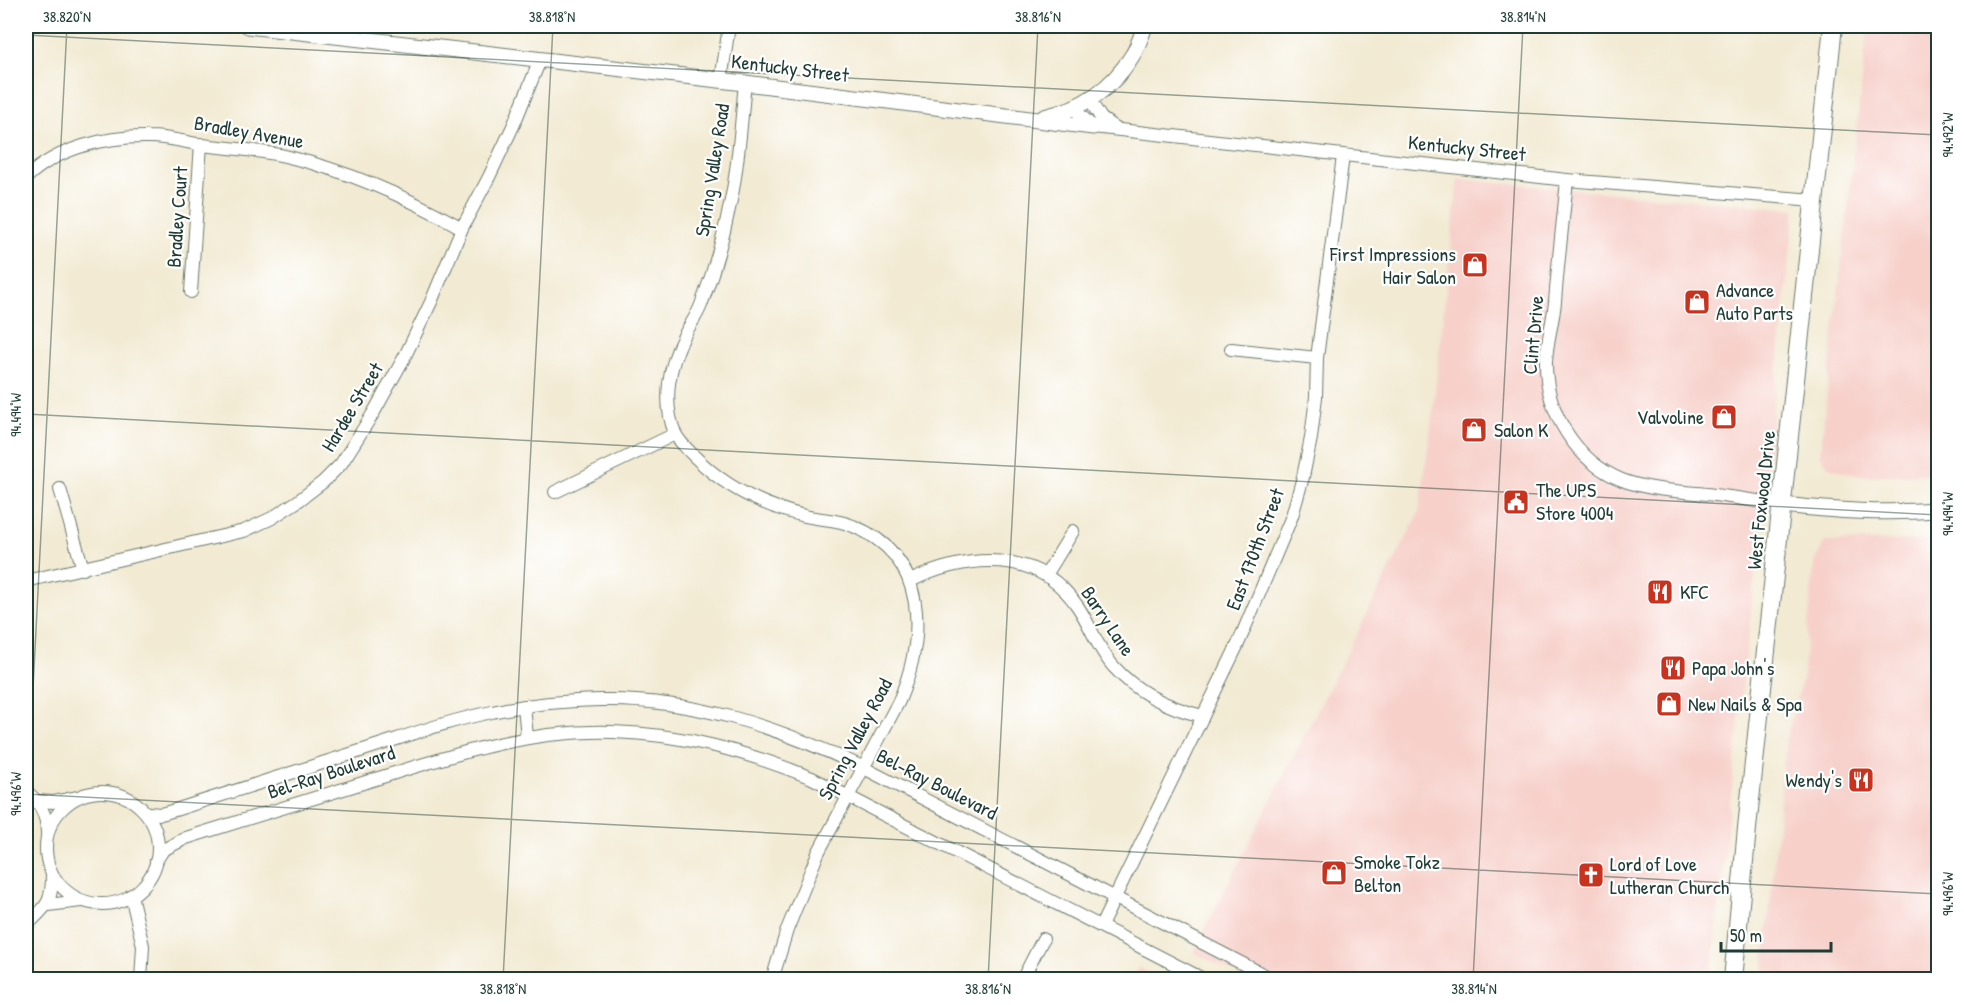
<svg xmlns="http://www.w3.org/2000/svg" width="1964" height="1005" viewBox="0 0 1964 1005" font-family="'Patrick Hand',sans-serif">
<style>
.built{fill:#f7d0ca}
.lines{fill:none;stroke-linecap:round;stroke-linejoin:round}
.minor-casing{stroke:#697a6c;stroke-width:14}
.tertiary-casing{stroke:#697a6c;stroke-width:17}
.secondary-casing{stroke:#697a6c;stroke-width:20}
.minor{stroke:#fff;stroke-width:12}
.tertiary{stroke:#fff;stroke-width:15}
.secondary{stroke:#fff;stroke-width:18}
.ticks{fill:none;stroke:#1f3d34;stroke-width:1.5;stroke-opacity:0.45}
.labels{text-anchor:middle;stroke-width:4.5;stroke-linejoin:round;paint-order:stroke}
.street-label{font-size:20px;fill:#1f3d34;stroke:#fff}
.poi-label{font-size:20px;fill:#1f3d34;stroke:#fff;text-anchor:start}
.neatline{fill:none;stroke:#1f3d34;stroke-width:2}
.ticks-label{font-size:15px;text-anchor:middle;fill:#1f3d34}
</style>
<rect width="100%" height="100%" fill="#fff"/>
<filter id="ink" filterUnits="userSpaceOnUse"><feTurbulence type="fractalNoise" baseFrequency=".0167" numOctaves="2"/><feDisplacementMap in="SourceGraphic" scale="12" xChannelSelector="R" yChannelSelector="G"/><feConvolveMatrix kernelMatrix="1 2 1 2 8 2 1 2 1" color-interpolation-filters="sRGB"/></filter>
<filter id="wash" filterUnits="userSpaceOnUse"><feTurbulence type="fractalNoise" baseFrequency=".008" numOctaves="4" result="noise"/><feDisplacementMap in="SourceGraphic" scale="24" xChannelSelector="R" yChannelSelector="G"/><feGaussianBlur stdDeviation="1.35" result="paint"/><feColorMatrix in="noise" values="0 0 0 0 0 0 0 0 0 0 0 0 0 0 0 0 0 1.4 0 .05"/><feComposite in="paint" operator="in"/></filter>
<g filter="url(#wash)">
<rect width="100%" height="100%" fill="#f2ead3"/>
<g class="built">
<path d="M 1868,26 L 1938,26 L 1938,473 L 1932,474 L 1867,476 L 1843,472 L 1829,467 L 1820,455 Z"/>
<path d="M 1458,179 L 1795,209 L 1711,979 L 1246,979 L 1193,952 L 1419,513 L 1431,427 Z"/>
<path d="M 1938,540 L 1938,979 L 1763,979 L 1786,739 L 1803,676 L 1814,565 L 1824,542 Z"/>
<path d="M 1139,967 L 1158,979 L 1132,979 Z"/>
</g>
</g>
<g filter="url(#ink)">
<g class="lines">
<defs>
<g id="minor">
<path d="M 721,81 L 729,26"/>
<path d="M 745,83 C 741,122 739,162 731,200 C 724,235 714,271 701,305 C 697,316 689,326 684,336 C 669,365 662,402 675,433 C 679,442 688,450 695,457 C 726,488 763,506 805,516 C 821,520 838,519 853,526 C 929,557 926,637 899,701 L 818,853 L 787,930 L 772,980"/>
<path d="M 1089,99 L 1101,118 L 1116,129"/>
<path d="M 1076,106 L 1079,114 L 1093,127 L 1567,180 L 1814,200"/>
<path d="M 26,178 C 57,148 106,136 149,137 C 167,137 185,142 203,145 C 232,149 261,150 289,157 C 351,172 407,197 462,228"/>
<path d="M 1567,180 C 1563,221 1558,262 1555,302 C 1553,322 1547,341 1546,361 C 1545,410 1575,461 1622,480 C 1648,490 1678,491 1707,494 C 1732,497 1758,501 1783,505"/>
<path d="M 191,292 L 201,144"/>
<path d="M 1231,349 L 1317,358"/>
<path d="M 60,489 L 83,569"/>
<path d="M 555,492 L 675,434"/>
<path d="M 1046,575 L 1073,531"/>
<path d="M 26,581 L 244,531 L 272,518 L 298,501 L 323,482 L 341,464 L 374,412 L 404,358 L 431,302 L 462,228 L 489,177 L 514,124 L 540,60"/>
<path d="M 910,581 C 967,554 1038,547 1078,607 C 1091,626 1097,648 1113,666 C 1136,692 1168,708 1203,716"/>
<path d="M 524,706 L 527,737"/>
<path d="M 26,791 C 40,803 47,814 47,833"/>
<circle cx="102" cy="848" r="56"/>
<path d="M 37,801 L 53,802 L 77,797"/>
<path d="M 148,813 L 161,814 L 175,810 C 236,791 296,771 357,752 C 402,738 446,721 492,712 C 527,704 565,701 600,700 C 693,698 780,728 862,767 L 1274,980"/>
<path d="M 156,861 L 163,850 L 186,838 C 251,818 316,797 382,777 C 458,753 533,729 613,732 C 684,734 747,752 812,778 L 1205,980"/>
<path d="M 131,895 L 143,946 L 141,980"/>
<path d="M 48,905 L 81,901"/>
<path d="M 26,926 C 46,906 52,905 52,875"/>
<path d="M 1101,926 L 1238,644 L 1292,516 L 1303,477 L 1311,438 L 1316,397 L 1317,358 L 1343,156"/>
<path d="M 1022,980 L 1043,939"/>
</g>
<g id="tertiary">
<path d="M 248,26 L 745,83 L 1093,127"/>
<path d="M 1044,117 C 1081,109 1112,89 1132,56 C 1138,47 1141,36 1145,26"/>
<path d="M 1783,505 C 1837,511 1884,514 1938,510"/>
</g>
<path id="secondary" d="M 1733,980 L 1747,828 L 1833,26"/>
</defs>
<use href="#minor" class="minor-casing"/>
<use href="#tertiary" class="tertiary-casing"/>
<use href="#secondary" class="secondary-casing"/>
<use href="#minor" class="minor"/>
<use href="#tertiary" class="tertiary"/>
<use href="#secondary" class="secondary"/>
</g>
</g>
<path class="ticks" d="M 26,35 L 1938,135M 26,414 L 1938,515M 26,794 L 1938,894M 26,825 L 67,26M 503,980 L 553,26M 988,980 L 1038,26M 1473,980 L 1523,26"/>
<defs>
<symbol id="shop-square" viewBox="-11 -11 22 22"><rect x="-9" y="-9" width="18" height="18" rx="4" fill="#c8321e" stroke="#fff"/><path d="M-5-2.5h2.3a2.7 3.5 0 0 1 5.4 0H5L5.5 6h-11ZM-1.5-2.5h3a1.5 2.3 0 0 0-3 0Z" fill="#fff"/></symbol>
<symbol id="civic-square" viewBox="-11 -11 22 22"><rect x="-9" y="-9" width="18" height="18" rx="4" fill="#c8321e" stroke="#fff"/><path d="M-.6-6.5H3V-4.5H.6V-3L4-1V1h2V6H-6V1h2V-1L-.6-3ZM-1.2 2.5V6h2.4V2.5Z" fill="#fff"/></symbol>
<symbol id="restaurant-square" viewBox="-11 -11 22 22"><rect x="-9" y="-9" width="18" height="18" rx="4" fill="#c8321e" stroke="#fff"/><path d="M-5-6h1v4h1v-4h1v4h1v-4h1v5L-1.5 .5V6h-2V.5L-5-1ZM5-6V6H3V1.5H1.5Q1.5-4 5-6Z" fill="#fff"/></symbol>
<symbol id="church-square" viewBox="-11 -11 22 22"><rect x="-9" y="-9" width="18" height="18" rx="4" fill="#c8321e" stroke="#fff"/><path d="M-1.2-6h2.4v3.5h3.3v2.4h-3.3V6h-2.4V-.1h-3.3v-2.4h3.3Z" fill="#fff"/></symbol>
</defs>
<g fill-rule="evenodd">
<use href="#shop-square" x="1460" y="250" width="30" height="30"/>
<use href="#shop-square" x="1682" y="287" width="30" height="30"/>
<use href="#shop-square" x="1709" y="402" width="30" height="30"/>
<use href="#shop-square" x="1459" y="415" width="30" height="30"/>
<use href="#civic-square" x="1501" y="487" width="30" height="30"/>
<use href="#restaurant-square" x="1645" y="577" width="30" height="30"/>
<use href="#restaurant-square" x="1658" y="653" width="30" height="30"/>
<use href="#shop-square" x="1654" y="689" width="30" height="30"/>
<use href="#restaurant-square" x="1846" y="765" width="30" height="30"/>
<use href="#shop-square" x="1319" y="858" width="30" height="30"/>
<use href="#church-square" x="1576" y="860" width="30" height="30"/>
</g>
<g class="labels">
<g class="street-label">
<text transform="translate(790 68) rotate(7)" y="7">Kentucky Street</text>
<text transform="translate(249 132) rotate(10)" y="7">Bradley Avenue</text>
<text transform="translate(1467 148) rotate(6)" y="7">Kentucky Street</text>
<text transform="translate(712 170) rotate(-81)" y="7">Spring Valley Road</text>
<text transform="translate(177 217) rotate(-86)" y="7">Bradley Court</text>
<text transform="translate(1533 335) rotate(-85)" y="7">Clint Drive</text>
<text transform="translate(352 407) rotate(-59)" y="7">Hardee Street</text>
<text transform="translate(1761 500) rotate(-84)" y="7">West Foxwood Drive</text>
<text transform="translate(1255 549) rotate(-69)" y="7">East 170th Street</text>
<text transform="translate(1108 621) rotate(56)" y="7">Barry Lane</text>
<text transform="translate(855 739) rotate(-62)" y="7">Spring Valley Road</text>
<text transform="translate(331 772) rotate(-18)" y="7">Bel-Ray Boulevard</text>
<text transform="translate(937 784) rotate(27)" y="7">Bel-Ray Boulevard</text>
</g>
<g class="poi-label">
<text x="1456" y="261" text-anchor="end">First Impressions<tspan x="1456" dy="23">Hair Salon</tspan></text>
<text x="1716" y="297">Advance<tspan x="1716" dy="23">Auto Parts</tspan></text>
<text x="1704" y="424" text-anchor="end">Valvoline</text>
<text x="1494" y="437">Salon K</text>
<text x="1536" y="497">The UPS<tspan x="1536" dy="23">Store 4004</tspan></text>
<text x="1680" y="599">KFC</text>
<text x="1692" y="675">Papa John's</text>
<text x="1688" y="711">New Nails &amp; Spa</text>
<text x="1842" y="787" text-anchor="end">Wendy's</text>
<text x="1354" y="869">Smoke Tokz<tspan x="1354" dy="23">Belton</tspan></text>
<text x="1610" y="871">Lord of Love<tspan x="1610" dy="23">Lutheran Church</tspan></text>
</g>
</g>
<rect width="1964" height="1005" fill="none" stroke="#fff" stroke-width="66"/>
<path d="M1721 942v9h110v-9" fill="none" stroke="#1f3d34" stroke-width="3"/>
<text x="1730" y="942" font-size="18" fill="#1f3d34" stroke="#ffffff" stroke-width="4.5" paint-order="stroke">50 m</text>
<rect x="33" y="33" width="1898" height="939" class="neatline"/>
<g class="ticks-label">
<text x="67" y="22">38.820°N</text>
<text x="552" y="22">38.818°N</text>
<text x="1038" y="22">38.816°N</text>
<text x="1523" y="22">38.814°N</text>
<text transform="translate(1948 135) rotate(-90)" y="5">94.492°W</text>
<text transform="translate(16 415) rotate(-90)" y="5">94.494°W</text>
<text transform="translate(1948 514) rotate(-90)" y="5">94.494°W</text>
<text transform="translate(16 794) rotate(-90)" y="5">94.496°W</text>
<text transform="translate(1948 894) rotate(-90)" y="5">94.496°W</text>
<text x="503" y="994">38.818°N</text>
<text x="988" y="994">38.816°N</text>
<text x="1474" y="994">38.814°N</text>
</g>
</svg>
